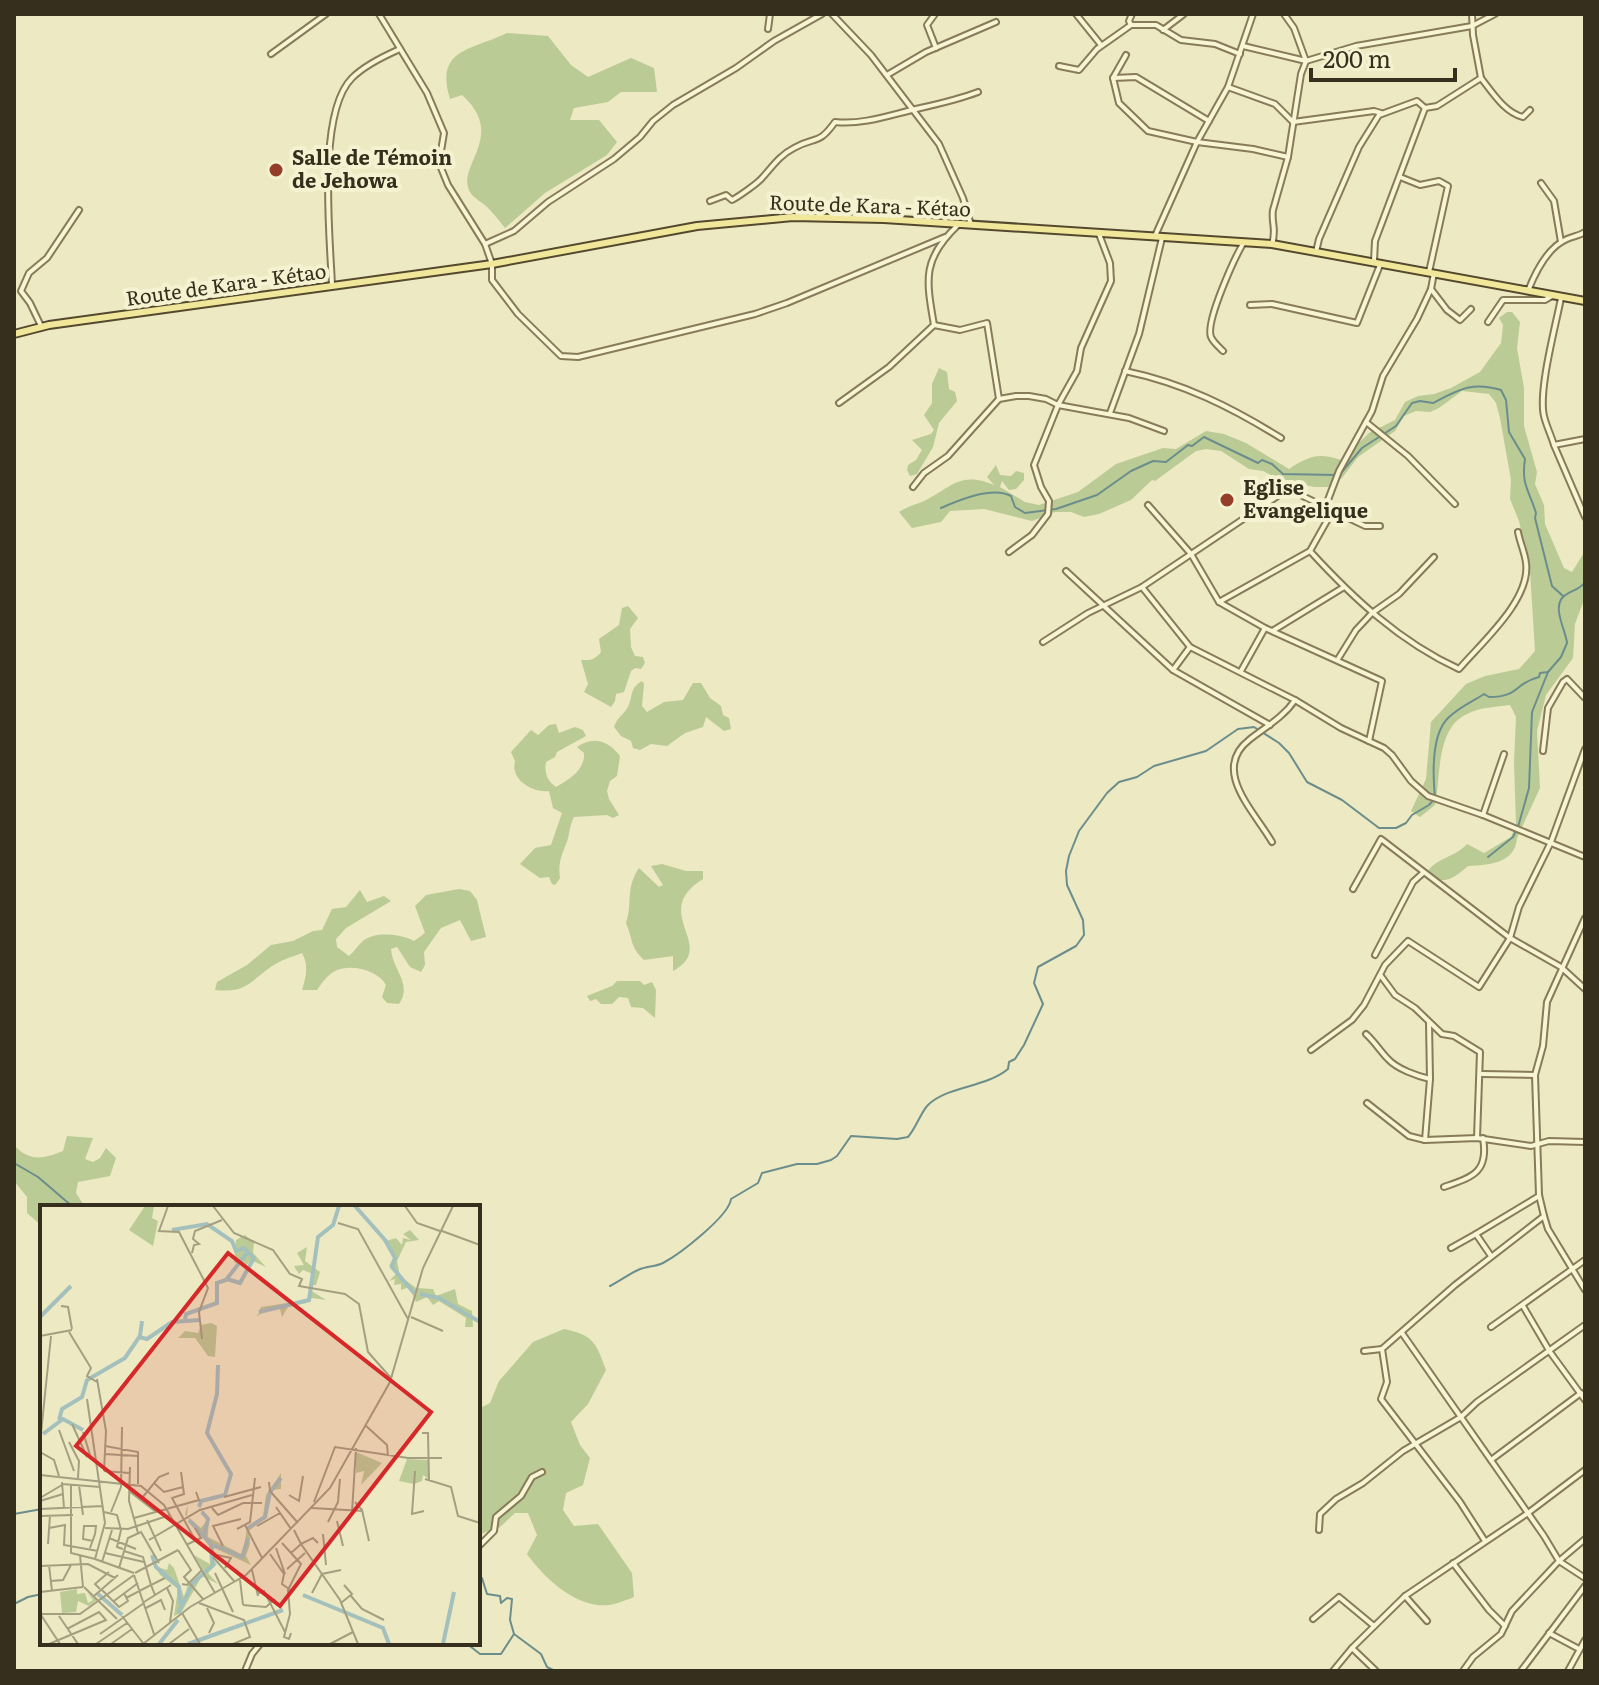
<svg xmlns="http://www.w3.org/2000/svg" width="1599" height="1685" viewBox="0 0 1599 1685" font-family="Literata,serif">
<style>
.green{fill:#bacb96}
.lines{fill:none;stroke-linecap:round;stroke-linejoin:round}
.stream{stroke:#6b8e8c;stroke-width:2}
.minor-casing{stroke:#877b59;stroke-width:8}
.primary-casing{stroke:#54482e;stroke-width:10}
.minor{stroke:#f8f5d5;stroke-width:4}
.primary{stroke:#f0e79a;stroke-width:6}
.poi-dot{fill:#953f2a;stroke:#f5f2d1;stroke-width:3}
.labels{text-anchor:middle;stroke-width:8;stroke-linejoin:round;paint-order:stroke}
.poi-label{font-size:20px;font-weight:bold;fill:#372f1d;stroke:#f5f2d1;text-anchor:start}
.street-label{font-size:20px;fill:#372f1d;stroke:#f5f2d1}
.inset-river{fill:none;stroke:#a4c0bd;stroke-width:4}
.inset-road{fill:none;stroke:#a49f80;stroke-width:2}
.view{fill:#d62828;fill-opacity:0.15;stroke:#d62828;stroke-width:4}
.inset-edge{fill:none;stroke:#372f1d;stroke-width:4}
</style>
<rect width="100%" height="100%" fill="#ede9c2"/>
<g class="green">
<path d="M 507,33 L 548,36 L 571,65 L 588,77 L 631,58 L 654,68 L 657,92 L 621,92 L 608,102 L 574,108 L 570,120 L 599,120 L 617,142 L 607,155 L 545,193 L 505,228 C 500,222 495,215 489,209 C 484,203 474,199 470,192 C 455,166 508,136 462,95 L 450,99 C 434,48 473,50 507,33 Z"/>
<path d="M 1507,312 L 1512,312 L 1520,322 L 1517,348 L 1524,388 L 1524,426 L 1537,472 L 1535,484 L 1544,505 L 1545,524 L 1564,568 L 1572,572 L 1585,551 L 1585,597 L 1575,624 L 1573,658 L 1546,695 L 1537,731 L 1540,788 L 1517,838 C 1515,864 1488,865 1468,866 C 1454,878 1442,888 1428,871 C 1438,857 1456,857 1467,844 L 1484,853 L 1511,837 L 1516,824 L 1514,762 L 1516,717 L 1510,705 C 1496,707 1480,707 1467,714 C 1436,728 1441,775 1435,805 L 1420,817 L 1411,811 L 1426,779 L 1431,722 L 1466,684 L 1485,676 L 1519,669 L 1535,651 L 1530,571 L 1519,521 L 1510,499 L 1511,480 L 1500,418 L 1496,403 L 1489,394 L 1462,391 L 1439,408 L 1430,412 L 1416,411 L 1404,416 L 1395,431 L 1358,457 L 1342,478 L 1328,487 L 1314,487 L 1276,478 L 1263,471 L 1249,469 L 1221,451 L 1206,449 L 1196,451 L 1155,481 L 1152,480 L 1131,500 L 1099,514 L 1084,517 L 1071,512 L 1055,512 L 1032,521 L 984,509 L 950,511 L 941,522 L 912,528 L 899,512 C 907,507 914,505 922,502 C 950,489 959,470 994,485 L 987,477 L 996,465 L 1000,475 L 1011,476 L 1016,471 L 1024,473 L 1024,480 L 1016,489 L 1009,490 L 1002,481 L 1000,487 L 1025,502 L 1039,505 L 1078,492 L 1116,464 L 1163,448 L 1176,449 L 1206,431 L 1224,434 L 1246,443 L 1289,469 C 1308,456 1319,452 1341,460 L 1369,433 L 1395,420 L 1405,402 L 1418,396 L 1434,394 L 1451,388 L 1480,372 L 1501,343 L 1503,325 L 1499,318 Z"/>
<path d="M 939,368 L 947,372 L 949,389 L 955,392 L 957,401 L 939,423 L 933,447 L 917,474 L 910,476 L 907,470 L 908,465 L 916,460 L 922,450 L 912,440 L 931,434 L 934,430 L 924,415 L 932,403 L 932,384 Z"/>
<path d="M 628,606 L 638,618 L 630,629 L 631,647 L 635,656 L 643,657 L 645,663 L 641,669 L 635,668 L 631,671 L 624,692 L 616,694 L 615,701 L 611,707 L 584,692 L 588,684 L 581,660 C 590,660 594,661 601,652 L 599,639 L 619,625 L 622,608 Z"/>
<path d="M 642,681 L 644,684 L 642,706 L 647,712 L 664,702 L 683,700 L 693,683 L 701,683 L 710,698 L 721,706 L 723,715 L 729,718 L 731,729 L 724,731 L 706,717 L 703,727 L 685,733 L 667,746 L 651,744 L 640,750 L 633,748 L 631,741 L 621,736 L 614,727 C 617,718 621,717 626,710 C 634,699 628,689 642,681 Z"/>
<path d="M 556,724 L 559,733 L 575,727 L 583,730 L 586,736 L 557,752 L 555,757 L 546,762 C 544,772 547,781 556,787 C 570,779 585,770 584,753 L 577,747 C 593,736 608,740 620,756 L 617,776 L 610,781 L 607,791 L 609,799 L 619,815 L 613,818 L 607,815 L 574,817 C 569,826 570,835 566,844 C 561,857 558,863 560,878 L 555,885 L 552,884 L 549,877 L 540,878 L 520,864 L 535,848 L 551,845 L 562,813 L 553,808 L 549,791 C 533,793 510,780 515,761 L 511,752 L 531,730 L 538,735 L 549,725 Z"/>
<path d="M 662,864 L 686,871 L 703,871 L 703,879 C 648,913 720,946 673,971 L 673,956 L 644,960 C 630,947 633,939 626,923 C 633,902 625,889 639,868 L 659,887 L 663,885 L 651,866 Z"/>
<path d="M 459,889 L 470,891 L 477,900 L 486,937 L 471,941 L 460,920 L 441,928 L 424,952 L 425,965 L 421,972 L 410,967 L 397,947 L 391,949 C 392,969 413,984 399,1004 L 387,1003 L 382,997 L 386,985 C 378,970 351,963 335,971 C 327,975 322,983 317,990 L 302,990 C 306,977 309,965 302,953 C 292,957 281,960 272,966 C 248,983 247,993 215,990 L 217,982 L 247,965 L 271,945 L 293,941 L 313,931 L 322,930 L 332,909 L 346,907 L 360,890 L 367,902 L 384,896 L 391,901 L 346,928 L 336,939 L 337,947 L 349,956 C 354,952 358,945 363,941 C 375,931 401,934 414,941 L 425,933 L 415,906 L 426,895 Z"/>
<path d="M 617,981 L 640,981 L 644,985 L 652,982 L 656,990 L 655,1018 L 643,1008 L 631,1007 L 628,998 L 619,997 L 612,1004 L 601,1004 L 596,999 L 590,1001 L 587,996 L 612,986 Z"/>
<path d="M 67,1136 L 93,1138 L 85,1159 L 93,1162 L 100,1158 L 106,1148 L 116,1158 L 110,1176 L 78,1182 L 76,1193 L 85,1207 L 42,1207 L 42,1226 L 27,1213 L 27,1197 L 14,1181 L 14,1145 C 29,1162 44,1159 63,1151 Z"/>
<path d="M 564,1329 C 594,1335 596,1343 606,1370 L 588,1404 L 571,1422 L 580,1445 L 590,1458 L 583,1485 L 566,1493 L 563,1510 L 574,1526 L 598,1524 L 632,1573 L 634,1597 C 626,1600 617,1604 609,1605 C 577,1609 544,1578 527,1554 L 537,1535 L 528,1513 L 515,1513 L 500,1527 L 478,1535 L 478,1409 L 490,1403 L 499,1381 L 533,1342 Z"/>
</g>
<g class="lines">
<g class="stream">
<path d="M 1341,473 L 1362,448 L 1396,426 L 1412,403 L 1420,401 L 1433,403 C 1458,390 1472,381 1501,390 L 1506,400 L 1509,432 L 1525,459 C 1521,485 1529,490 1536,513 L 1535,518 L 1552,586 L 1563,596"/>
<path d="M 941,508 C 959,500 992,486 1011,496 L 1015,507 L 1025,513 L 1056,509 L 1097,495 L 1131,471 L 1153,461 L 1166,462 L 1188,445 L 1192,446 L 1204,437 L 1258,463 L 1262,460 L 1272,464 L 1283,474 L 1335,475"/>
<path d="M 1488,857 L 1513,837 L 1518,827 L 1529,788 L 1532,712 L 1548,672 L 1561,657 L 1567,643 C 1566,631 1552,608 1563,597 C 1570,590 1579,591 1585,582"/>
<path d="M 14,1163 L 38,1177 L 73,1207"/>
<path d="M 610,1286 C 620,1281 629,1274 638,1270 C 646,1266 655,1267 663,1263 C 680,1254 729,1216 731,1199 L 758,1183 L 762,1173 L 797,1164 L 817,1164 L 831,1160 L 837,1156 L 851,1136 L 897,1139 L 908,1137 C 916,1128 921,1112 928,1105 C 947,1086 985,1088 1008,1069 L 1009,1062 L 1015,1059 L 1024,1045 L 1043,1004 L 1034,983 L 1038,967 L 1076,946 L 1084,935 L 1083,920 L 1067,885 L 1066,871 L 1069,856 L 1079,831 L 1107,793 L 1119,782 L 1137,777 L 1154,766 L 1206,751 L 1238,729 L 1254,727 L 1279,743 L 1289,753 L 1307,782 L 1342,800 L 1379,828 L 1396,828 L 1406,823 L 1412,815 L 1429,805 L 1435,798 C 1433,777 1431,735 1448,718 C 1459,707 1472,702 1484,694 L 1489,697 C 1520,697 1514,683 1539,677 L 1540,673 L 1548,672"/>
<path d="M 14,1514 L 42,1509"/>
<path d="M 478,1577 L 482,1578 L 487,1594 L 500,1596 L 501,1603 L 507,1598 L 512,1599 L 510,1620 L 514,1634 L 541,1654 L 547,1667 L 555,1671"/>
<path d="M 14,1604 L 28,1597 L 42,1594"/>
<path d="M 466,1643 L 480,1654 L 501,1654 L 514,1634"/>
<path d="M 561,1671 L 562,1671"/>
</g>
<defs>
<g id="minor">
<path d="M 379,14 L 427,93 L 444,133 L 439,163 L 448,185 L 485,244 L 492,264 L 492,280 L 518,314 L 561,356 L 578,357 L 755,314 L 787,303 L 945,237"/>
<path d="M 832,14 L 871,55 L 939,144 L 963,198 L 971,225"/>
<path d="M 935,14 L 927,25 L 936,48"/>
<path d="M 1076,14 L 1101,45"/>
<path d="M 1253,14 L 1228,87 L 1197,142 L 1253,149 L 1288,157"/>
<path d="M 1284,14 L 1294,28 L 1306,61"/>
<path d="M 1131,25 L 1129,21 L 1132,14"/>
<path d="M 768,29 L 770,14"/>
<path d="M 1163,30 L 1184,14"/>
<path d="M 1243,46 L 1306,61"/>
<path d="M 271,54 L 326,14"/>
<path d="M 1126,55 L 1113,78 L 1119,103 L 1148,131 L 1197,142 L 1155,236"/>
<path d="M 1059,66 L 1079,70 L 1097,49 L 1131,25 L 1156,25 L 1181,40 L 1215,44 L 1240,54"/>
<path d="M 887,75 L 926,52 L 996,22"/>
<path d="M 1113,78 L 1136,77 L 1209,121"/>
<path d="M 1481,78 C 1492,92 1505,113 1523,117 L 1530,110"/>
<path d="M 1228,87 L 1275,104 L 1293,122 L 1374,111 L 1381,113"/>
<path d="M 1400,177 L 1420,185 L 1439,181 L 1448,186 L 1429,272"/>
<path d="M 1541,183 L 1554,201 L 1561,242"/>
<path d="M 710,201 L 726,195 L 732,200 C 738,197 758,183 762,178 C 772,167 780,155 794,148 C 815,136 818,146 835,122 C 863,125 890,115 916,109 C 938,104 957,100 978,92"/>
<path d="M 485,244 L 514,231 L 548,202 L 614,159 L 640,137 L 653,121 L 673,105 L 736,68 L 774,41 L 822,14"/>
<path d="M 1272,244 C 1277,229 1271,223 1273,210 L 1288,157 L 1301,74 L 1306,61 L 1356,46 L 1472,26 L 1495,14"/>
<path d="M 1316,252 L 1319,239 L 1359,147 L 1379,115 L 1417,101 L 1425,108"/>
<path d="M 1374,261 L 1375,241 L 1425,108 L 1437,106 L 1481,78 L 1473,35 L 1472,14"/>
<path d="M 332,285 C 330,237 317,113 352,78 C 364,66 384,56 400,49"/>
<path d="M 1431,289 L 1447,310 L 1460,320 L 1471,309"/>
<path d="M 1528,291 C 1535,273 1548,247 1567,239 C 1574,236 1579,236 1585,232"/>
<path d="M 1250,305 L 1272,304 L 1357,323 L 1380,265"/>
<path d="M 1488,322 L 1503,300 L 1545,300 L 1552,296"/>
<path d="M 934,325 L 960,330 L 987,323 L 999,399"/>
<path d="M 934,325 C 926,279 922,259 958,225"/>
<path d="M 41,326 L 30,303 L 21,291 L 29,273 L 47,258 L 79,210"/>
<path d="M 1223,351 C 1219,347 1213,342 1211,337 C 1205,322 1235,257 1244,242"/>
<path d="M 1125,371 C 1183,383 1231,407 1281,438"/>
<path d="M 839,403 L 889,367 L 934,325"/>
<path d="M 1110,413 L 1139,334 L 1162,238"/>
<path d="M 1366,422 L 1408,456 L 1455,504"/>
<path d="M 1585,439 L 1554,445 L 1585,517"/>
<path d="M 1554,445 C 1551,435 1546,425 1544,416 C 1538,390 1556,325 1561,298"/>
<path d="M 913,487 L 924,473 L 948,456 L 999,399 L 1016,396 L 1029,396 L 1046,399 L 1058,405 L 1129,418 L 1164,431"/>
<path d="M 1148,505 L 1191,554 L 1219,602 L 1265,628 L 1382,681 L 1369,741"/>
<path d="M 1326,505 L 1339,471 L 1372,411 L 1383,376 L 1417,319 L 1431,289 L 1434,273"/>
<path d="M 1310,551 C 1353,598 1400,642 1459,669 C 1481,643 1531,600 1526,563 C 1525,553 1520,543 1518,532"/>
<path d="M 1009,552 L 1032,535 L 1048,514 L 1049,501 L 1041,487 L 1034,465 L 1058,405 L 1077,371 L 1081,348 L 1111,281 L 1110,263 L 1099,234"/>
<path d="M 1066,571 L 1173,670 L 1270,725"/>
<path d="M 1142,587 L 1190,647 L 1295,700 L 1341,728 L 1384,748 L 1392,755 L 1411,781 L 1428,796 L 1483,815 L 1585,857"/>
<path d="M 1219,602 L 1310,551 L 1333,510"/>
<path d="M 1274,630 L 1344,587"/>
<path d="M 1043,642 L 1088,613 L 1142,587 L 1288,489 L 1365,526 L 1380,526"/>
<path d="M 1338,659 L 1356,630 L 1372,613 L 1399,594 L 1434,557"/>
<path d="M 1173,670 L 1190,647"/>
<path d="M 1241,671 L 1265,628"/>
<path d="M 1543,751 L 1548,708 L 1563,682 L 1567,679 L 1585,698"/>
<path d="M 1483,815 L 1504,754"/>
<path d="M 1272,842 C 1254,811 1211,770 1249,740 C 1265,727 1283,718 1295,700"/>
<path d="M 1353,889 L 1381,839 L 1510,938 L 1561,967 L 1585,989"/>
<path d="M 1585,918 L 1547,1002 L 1543,1046 L 1535,1075 L 1539,1195 L 1544,1216 L 1548,1229 L 1585,1290"/>
<path d="M 1375,955 L 1413,882 L 1423,873"/>
<path d="M 1381,976 L 1395,995 L 1415,1008 L 1442,1034 L 1454,1036 L 1480,1052 L 1477,1138"/>
<path d="M 1366,1034 C 1375,1042 1380,1051 1388,1059 C 1397,1069 1417,1076 1430,1079"/>
<path d="M 1311,1050 L 1352,1020 L 1364,1005 L 1385,965 L 1408,941 L 1479,987 L 1510,938 L 1519,907 L 1551,842 L 1585,749"/>
<path d="M 1482,1074 L 1535,1075"/>
<path d="M 1367,1103 L 1409,1136 L 1425,1140 L 1477,1138 L 1531,1146 L 1549,1141 L 1585,1142"/>
<path d="M 1425,1140 L 1430,1079 L 1429,1023"/>
<path d="M 1444,1187 C 1472,1177 1489,1173 1483,1138"/>
<path d="M 1476,1234 L 1539,1196"/>
<path d="M 1451,1248 L 1476,1234 L 1491,1256"/>
<path d="M 1523,1306 L 1550,1352 L 1585,1400"/>
<path d="M 1491,1327 L 1585,1260"/>
<path d="M 1402,1333 L 1544,1536 L 1559,1561 L 1585,1578"/>
<path d="M 1364,1351 L 1382,1349"/>
<path d="M 1491,1460 L 1581,1393"/>
<path d="M 1319,1530 L 1320,1514 L 1336,1499 L 1363,1483 L 1403,1451 L 1461,1417 L 1477,1402 L 1585,1325"/>
<path d="M 1485,1541 L 1460,1502 L 1381,1399 L 1387,1382 L 1382,1349 L 1455,1285 L 1544,1216"/>
<path d="M 478,1547 L 494,1531 L 496,1517 L 521,1496 L 532,1477 L 542,1472"/>
<path d="M 1453,1563 L 1489,1610 L 1505,1626"/>
<path d="M 1405,1596 L 1427,1621"/>
<path d="M 1313,1619 L 1339,1597 L 1374,1626"/>
<path d="M 1549,1633 L 1579,1649"/>
<path d="M 1352,1648 L 1376,1671"/>
<path d="M 245,1671 L 252,1654 L 261,1643"/>
<path d="M 1333,1671 L 1352,1648 L 1405,1596 L 1528,1513 L 1585,1470"/>
<path d="M 1463,1671 L 1473,1657 L 1501,1634 L 1512,1611 L 1559,1561 L 1585,1539"/>
<path d="M 1521,1671 L 1585,1586"/>
<path d="M 1568,1671 L 1585,1640"/>
</g>
<path id="primary" d="M 14,334 L 49,325 L 492,264 L 697,226 L 793,217 L 884,219 L 1272,244 L 1585,301"/>
</defs>
<use href="#minor" class="minor-casing"/>
<use href="#primary" class="primary-casing"/>
<use href="#minor" class="minor"/>
<use href="#primary" class="primary"/>
</g>
<g class="poi-dot">
<circle cx="276" cy="170" r="8"/>
<circle cx="1227" cy="500" r="8"/>
</g>
<g class="labels">
<g class="poi-label">
<text x="292" y="165">Salle de Témoin<tspan x="292" dy="23">de Jehowa</tspan></text>
<text x="1243" y="495">Eglise<tspan x="1243" dy="23">Evangelique</tspan></text>
</g>
<g class="street-label">
<text transform="translate(870 206) rotate(2)" y="7">Route de Kara - Kétao</text>
<text transform="translate(226 285) rotate(-8)" y="7">Route de Kara - Kétao</text>
</g>
</g>
<g transform="translate(40 1205)">
<rect width="440" height="440" fill="#ede9c2"/>
<path d="M 105,1 L 114,1 L 112,13 L 118,16 L 113,41 L 89,25 ZM 370,25 L 379,35 L 366,37 L 357,56 L 360,71 L 376,83 L 393,84 L 396,91 L 415,84 L 418,99 L 432,106 L 433,122 L 425,122 L 426,113 L 399,96 L 393,100 L 387,92 L 376,97 L 369,82 L 361,85 L 361,79 L 354,80 L 355,74 L 349,76 L 358,67 L 349,61 L 354,51 L 346,36 L 356,33 L 362,40 L 363,33 L 371,35 L 363,29 ZM 205,30 L 214,37 L 213,48 L 226,62 L 211,55 L 205,62 L 194,57 L 196,35 ZM 267,42 L 265,56 L 280,67 L 276,80 L 269,81 L 273,69 L 263,65 L 259,69 L 254,61 L 264,60 L 257,48 ZM 270,85 L 286,95 L 272,93 L 266,98 L 248,102 L 242,112 L 240,104 L 226,103 L 217,112 L 221,102 L 267,95 ZM 171,118 L 177,121 L 175,152 L 168,151 L 155,133 L 138,133 L 145,126 L 158,128 L 161,120 ZM 316,247 L 342,258 L 321,280 L 324,266 L 316,268 ZM 367,254 L 388,255 L 389,274 L 383,270 L 382,276 L 374,279 L 359,276 ZM 241,268 L 241,284 L 232,285 L 225,312 L 209,326 L 210,339 L 206,351 L 211,360 L 174,343 L 171,353 L 177,359 L 168,368 L 178,379 L 162,371 L 141,408 L 134,411 L 138,384 L 120,370 L 102,330 L 117,362 L 127,365 L 129,358 L 134,363 L 144,392 L 148,380 L 165,368 L 154,350 L 170,359 L 169,341 L 145,309 L 148,299 L 147,311 L 161,323 L 167,315 L 158,302 L 169,312 L 168,332 L 203,350 L 207,322 L 223,311 L 226,290 ZM 37,384 L 37,389 L 45,388 L 48,398 L 53,395 L 47,387 L 57,395 L 49,401 L 38,396 L 36,407 L 22,408 L 20,387 Z" fill="#bacb96"/>
<path class="inset-river" d="M 315,1 L 345,35 L 355,53 L 352,62 L 374,88M 132,25 L 167,19 L 192,36 L 196,46 L 204,43 L 214,53 L 200,78 L 187,74M 380,89 L 399,93 L 440,117M 219,107 L 269,95 L 278,32 L 293,20 L 299,1M 0,112 L 31,81M 145,115 L 146,109 L 177,98 L 177,78 L 186,75 L 207,48M 99,132 L 107,134 L 132,117 L 160,115M 19,215 L 22,204 L 42,192 L 47,175 L 85,153 L 100,131 L 102,116M 3,229 L 23,214 L 43,225M 159,302 L 161,296 L 185,290 L 191,269 L 167,228 L 177,189 L 178,160M 162,307 L 168,314 L 164,331M 208,323 L 225,312 L 230,287 L 241,273M 174,340 L 202,352 L 208,333M 112,350 L 116,362 L 139,382 L 140,399M 57,388 L 82,410M 263,390 L 343,423 L 349,439M 138,408 L 153,378 L 173,360 L 171,339 L 149,315M 119,439 L 138,415M 148,439 L 243,405M 403,439 L 414,387"/>
<path class="inset-road" d="M 128,1 L 119,26 L 139,27 L 168,83 L 159,107 L 162,134M 173,1 L 194,28 L 233,45 L 250,69 L 262,74 L 259,81 L 305,89 L 319,99 L 328,147 L 351,173M 365,1 L 377,18 L 400,26M 298,18 L 318,24 L 368,114M 402,26 L 440,40M 152,48 L 154,40 L 159,39 L 153,34 L 155,26 L 182,15M 21,101 L 28,102 L 32,124M 371,112 L 403,126M 29,127 L 51,163 L 47,171 L 57,177M 0,131 L 32,125M 57,174 L 66,226 L 64,266M 47,194 L 65,318 L 55,354 L 94,368M 32,219 L 47,252M 325,220 L 347,240 L 348,251M 19,225 L 34,266M 43,227 L 50,250M 382,228 L 388,228 L 389,276M 29,237 L 39,256 L 38,273M 0,238 L 11,131M 65,241 L 98,247 L 98,279M 0,247 L 14,255 L 19,271M 64,249 L 98,251M 90,262 L 89,296 L 98,328M 64,266 L 89,268M 375,266 L 372,309 L 384,306M 141,267 L 144,289 L 132,293 L 154,333M 0,270 L 101,281 L 124,300 L 175,388M 385,274 L 411,282 L 418,311 L 440,318M 22,277 L 24,303M 229,277 L 230,286 L 258,318M 114,278 L 124,287 L 143,282M 22,279 L 60,282M 31,280 L 31,348 L 55,354M 39,280 L 43,310M 89,286 L 116,307M 249,290 L 259,296 L 263,271M 184,292 L 221,282M 0,293 L 22,280M 102,293 L 119,272 L 129,268M 0,296 L 23,289M 274,297 L 295,242 L 368,253 L 402,253M 315,297 L 322,305 L 329,336M 236,302 L 251,324M 172,303 L 178,310 L 203,298 L 222,298M 272,303 L 323,306M 0,304 L 63,301M 64,307 L 77,310 L 81,325 L 77,342 L 83,344M 71,307 L 81,282 L 82,222M 312,307 L 316,243M 0,311 L 33,310M 94,313 L 159,295 L 156,287M 107,315 L 121,346M 297,316 L 303,341M 288,317 L 298,297 L 300,274M 205,320 L 222,353M 217,321 L 240,308M 9,323 L 25,320 L 24,340 L 58,346M 65,323 L 88,324 L 130,310M 197,324 L 210,317 L 215,273M 254,325 L 261,339 L 273,333 L 278,338M 283,329 L 286,360M 69,333 L 96,344M 109,335 L 160,305 L 212,290M 242,338 L 261,359 L 248,385 L 250,409 L 244,432 L 249,434 L 251,428M 8,339 L 10,310M 146,340 L 161,333 L 155,323M 183,341 L 173,321 L 201,314M 50,343 L 55,329 L 56,321 L 44,321 L 43,334 L 53,336M 236,343 L 245,369M 138,345 L 151,365 L 144,372 L 163,394M 84,346 L 103,352 L 111,380 L 86,393M 65,348 L 104,357M 251,348 L 261,339 L 300,395 L 318,439M 230,349 L 244,369 L 242,379 L 252,386M 40,350 L 43,382M 177,350 L 191,353 L 185,363M 173,352 L 194,376M 62,357 L 72,325M 9,360 L 12,386M 0,361 L 48,359 L 75,373M 79,363 L 88,333 L 101,327 L 119,358M 247,364 L 265,348M 212,365 L 218,391M 95,368 L 138,345M 175,368 L 193,407M 94,370 L 114,429M 200,375 L 203,400M 11,376 L 23,375 L 31,360M 142,379 L 147,380 L 162,365M 44,382 L 77,414M 127,383 L 133,396 L 130,417M 60,384 L 55,379 L 69,367M 61,384 L 79,402 L 88,396 L 84,388M 0,387 L 43,382M 272,388 L 282,369 L 301,365M 217,389 L 224,386 L 245,427M 115,390 L 111,380 L 125,373M 54,391 L 78,370M 311,391 L 322,404 L 344,415M 74,396 L 98,378M 104,397 L 131,380M 159,398 L 204,415 L 210,432 L 193,439M 301,398 L 312,389 L 304,380M 203,400 L 226,402 L 235,394M 106,403 L 121,395 L 125,405M 167,403 L 174,418 L 169,428M 142,408 L 160,439M 0,409 L 40,409 L 94,370M 1,410 L 20,439M 19,411 L 38,439M 82,411 L 103,438M 60,429 L 104,398M 9,439 L 66,415 L 59,407 L 27,424M 56,439 L 87,418M 71,439 L 92,424M 103,439 L 150,402 L 206,370 L 290,283 L 350,177 L 383,63 L 413,1M 129,439 L 149,424M 290,439 L 313,427"/>
<path class="view" d="M 188,48 L 391,207 L 240,401 L 36,241 Z"/>
<rect width="440" height="440" class="inset-edge"/>
</g>
<rect width="1599" height="1685" fill="none" stroke="#372f1d" stroke-width="32"/>
<path d="M1311 68v12h144v-12" fill="none" stroke="#372f1d" stroke-width="4"/>
<text x="1323" y="68" font-size="24" fill="#372f1d" stroke="#f5f2d1" stroke-width="6" paint-order="stroke">200 m</text>
</svg>
